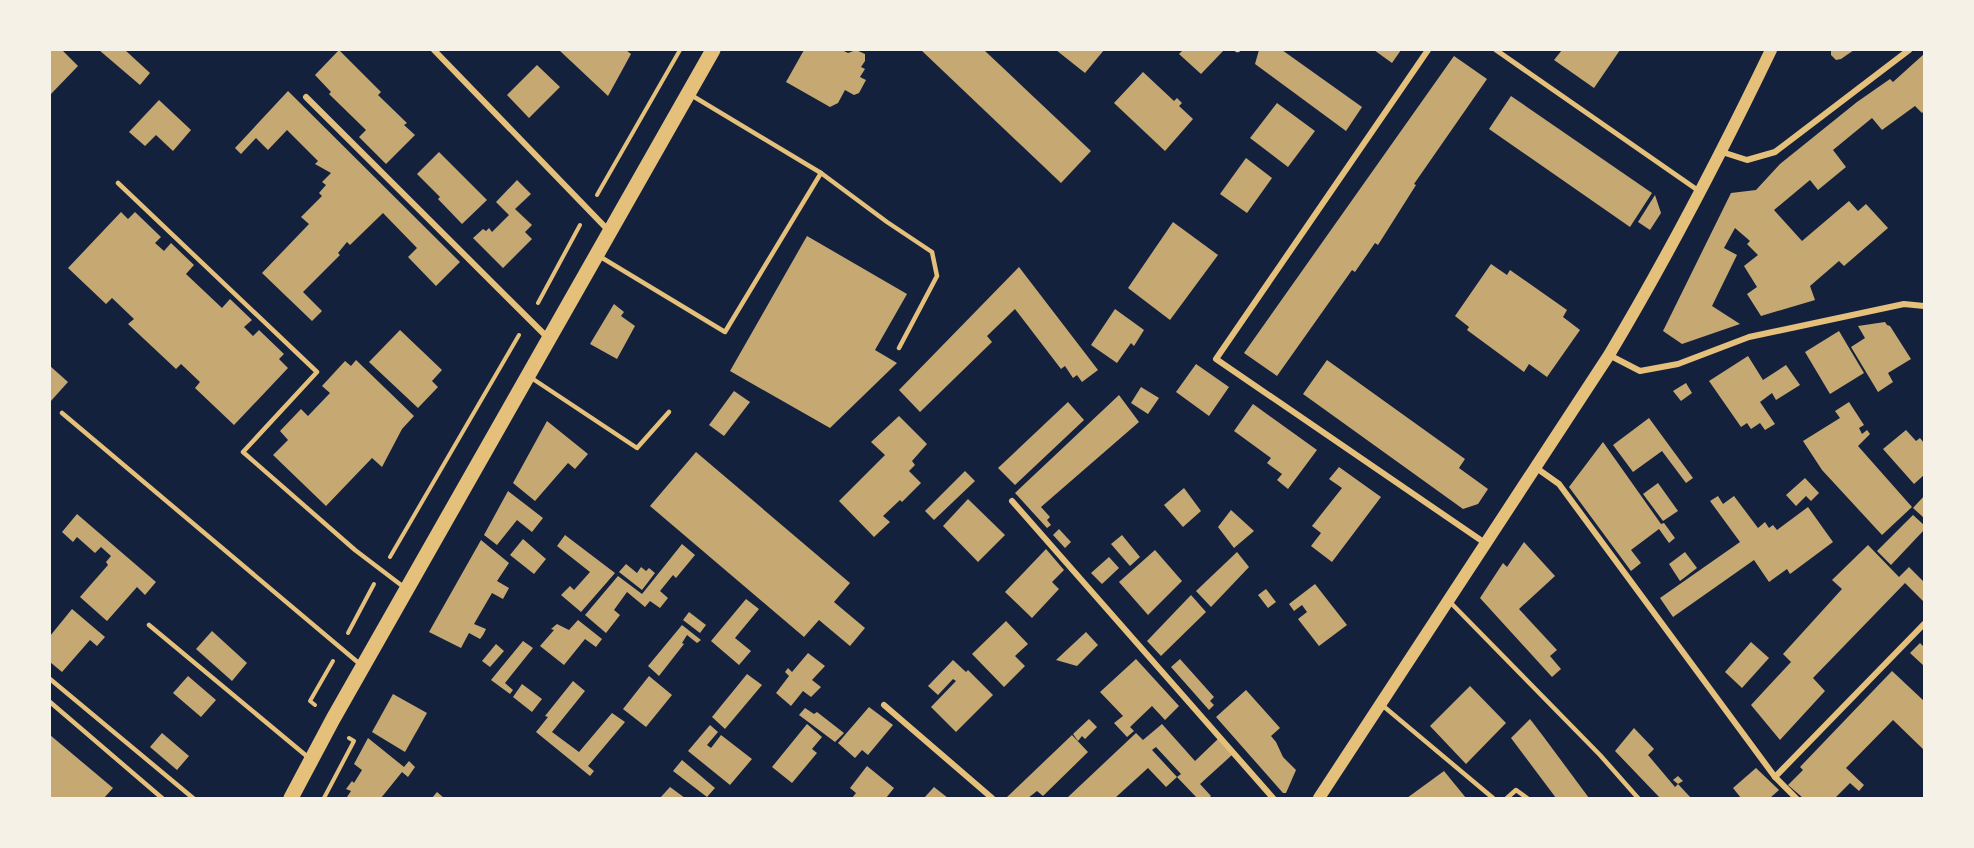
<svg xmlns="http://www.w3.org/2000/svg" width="1974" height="848" viewBox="0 0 1974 848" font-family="'Work Sans',sans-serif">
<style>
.building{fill:#c6a872}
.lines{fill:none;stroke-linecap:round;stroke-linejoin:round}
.path{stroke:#e5c07b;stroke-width:4}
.service{stroke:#e5c07b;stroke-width:4.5}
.pedestrian{stroke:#e5c07b;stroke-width:5}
.minor{stroke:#e5c07b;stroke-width:6}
.secondary{stroke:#e5c07b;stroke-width:12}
.primary{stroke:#e5c07b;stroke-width:15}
</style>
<rect width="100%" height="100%" fill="#14213d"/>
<g class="building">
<path d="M 50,50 L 62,50 L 78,66 L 50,95 Z"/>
<path d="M 99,50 L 125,50 L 150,73 L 140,85 Z"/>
<path d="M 339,50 L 381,92 L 378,95 L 407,123 L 404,125 L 415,135 L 386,164 L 359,137 L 366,130 L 329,94 L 331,92 L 315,75 Z"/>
<path d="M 559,50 L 626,50 L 631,54 L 608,96 Z"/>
<path d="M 804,50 L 842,50 L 848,53 L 856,50 L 865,54 L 865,61 L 861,67 L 865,69 L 860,77 L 866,80 L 859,93 L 854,95 L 845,90 L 838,103 L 830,107 L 786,82 Z"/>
<path d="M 921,50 L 984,50 L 1091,151 L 1061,183 Z"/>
<path d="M 1056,50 L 1104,50 L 1085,73 Z"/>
<path d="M 1183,50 L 1224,50 L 1201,74 L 1179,54 Z"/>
<path d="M 1259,50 L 1282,50 L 1362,107 L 1346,131 L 1255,64 Z"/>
<path d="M 1374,50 L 1401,50 L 1392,63 Z"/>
<path d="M 1562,50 L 1620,50 L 1594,88 L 1554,60 Z"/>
<path d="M 1831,50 L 1854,50 L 1841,59 L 1836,60 L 1831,55 Z"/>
<path d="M 1924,54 L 1924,111 L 1922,113 L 1915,106 L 1882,130 L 1872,118 L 1833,150 L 1846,167 L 1818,190 L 1810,180 L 1774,210 L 1802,241 L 1849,201 L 1858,211 L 1866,204 L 1888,228 L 1844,266 L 1839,261 L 1810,286 L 1815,300 L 1761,316 L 1747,294 L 1757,287 L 1744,266 L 1758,255 L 1747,244 L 1750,241 L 1735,228 L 1724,248 L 1737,255 L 1712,306 L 1740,324 L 1682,344 L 1663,331 L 1731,193 L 1756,190 L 1780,164 L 1857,102 L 1890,79 L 1893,82 Z"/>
<path d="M 1454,56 L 1487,79 L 1414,184 L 1416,185 L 1378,245 L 1375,243 L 1355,272 L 1352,270 L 1277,376 L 1244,353 Z"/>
<path d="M 537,65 L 560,87 L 529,118 L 507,95 Z"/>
<path d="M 1143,72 L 1174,101 L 1177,98 L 1182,103 L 1179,106 L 1193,119 L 1165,151 L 1114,103 Z"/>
<path d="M 288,91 L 460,262 L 436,286 L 408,257 L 417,248 L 383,213 L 350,245 L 347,242 L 338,253 L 340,255 L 303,292 L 322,311 L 312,321 L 262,273 L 309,224 L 301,217 L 322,196 L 319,193 L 326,185 L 322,182 L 331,173 L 315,164 L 318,161 L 287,130 L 268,150 L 256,138 L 241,154 L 235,148 Z"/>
<path d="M 1511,96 L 1652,193 L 1630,227 L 1489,129 Z"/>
<path d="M 159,100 L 191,130 L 173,151 L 156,135 L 145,146 L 129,132 Z"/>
<path d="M 1277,103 L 1315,131 L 1288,167 L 1250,138 Z"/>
<path d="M 439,152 L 487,200 L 462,224 L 438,199 L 440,197 L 417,174 Z"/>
<path d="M 1246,158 L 1272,178 L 1247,213 L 1220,194 Z"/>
<path d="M 517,180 L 531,194 L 515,209 L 532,225 L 525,232 L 532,239 L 503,268 L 473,238 L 483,229 L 486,231 L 489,228 L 492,232 L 509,215 L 496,202 Z"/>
<path d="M 1655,195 L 1661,213 L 1650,230 L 1638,222 Z"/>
<path d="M 121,212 L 128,219 L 135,212 L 161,237 L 155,243 L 164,251 L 171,243 L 194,265 L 186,274 L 222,308 L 230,299 L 252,320 L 244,327 L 253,336 L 259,330 L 284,354 L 279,359 L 288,368 L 234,425 L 195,388 L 200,382 L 181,364 L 176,369 L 128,324 L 134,319 L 112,298 L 106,304 L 68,268 Z"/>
<path d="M 1173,222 L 1218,255 L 1170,320 L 1128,288 Z"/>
<path d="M 807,236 L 907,294 L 875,350 L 897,363 L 830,428 L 730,371 Z"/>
<path d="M 1491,264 L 1507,275 L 1510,270 L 1567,310 L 1563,317 L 1580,330 L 1547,377 L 1529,364 L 1524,372 L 1467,330 L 1469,327 L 1455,316 Z"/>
<path d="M 1019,267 L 1098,370 L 1082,382 L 1077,375 L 1073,378 L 1065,366 L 1061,369 L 1015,309 L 987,336 L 992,342 L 920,412 L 899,390 Z"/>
<path d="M 614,304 L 624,312 L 621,316 L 635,326 L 617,359 L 590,344 Z"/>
<path d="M 1115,309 L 1144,330 L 1134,346 L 1131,343 L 1117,363 L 1091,345 Z"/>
<path d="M 1885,322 L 1887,325 L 1890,326 L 1911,359 L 1888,373 L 1893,382 L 1878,392 L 1851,347 L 1865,338 L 1858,326 Z"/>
<path d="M 400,330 L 442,370 L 432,381 L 438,387 L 418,408 L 369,362 Z"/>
<path d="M 1839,331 L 1864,373 L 1830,394 L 1805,352 Z"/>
<path d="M 1748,356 L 1763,380 L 1786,365 L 1800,385 L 1776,400 L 1772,393 L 1760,402 L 1775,424 L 1765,430 L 1760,423 L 1751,429 L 1747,423 L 1741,427 L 1709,381 Z"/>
<path d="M 356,360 L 414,416 L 402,429 L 382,467 L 372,458 L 326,506 L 273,455 L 288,440 L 280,431 L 301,409 L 308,416 L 330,393 L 322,386 L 345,361 L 351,366 Z"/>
<path d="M 1327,360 L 1465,459 L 1459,468 L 1488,489 L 1478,504 L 1463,509 L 1303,394 Z"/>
<path d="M 1196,364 L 1229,387 L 1209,416 L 1176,392 Z"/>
<path d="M 50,366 L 68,382 L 50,402 Z"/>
<path d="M 1686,383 L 1692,393 L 1681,401 L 1673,391 Z"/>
<path d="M 1141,387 L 1159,398 L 1148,414 L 1131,403 Z"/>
<path d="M 734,391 L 750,402 L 724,436 L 709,425 Z"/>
<path d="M 1119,395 L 1139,422 L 1041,507 L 1050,517 L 1047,520 L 1051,525 L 1047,528 L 1015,493 Z"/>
<path d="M 1068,402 L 1084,420 L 1015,485 L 998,468 Z"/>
<path d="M 1849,402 L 1864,425 L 1859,428 L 1862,434 L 1867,430 L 1870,434 L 1858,446 L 1912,507 L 1882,535 L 1822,470 L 1803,441 L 1840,418 L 1835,411 Z"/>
<path d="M 1253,404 L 1317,450 L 1288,489 L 1277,480 L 1282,474 L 1267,463 L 1271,458 L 1234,431 Z"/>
<path d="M 899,416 L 927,444 L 912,461 L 915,465 L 909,471 L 921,483 L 902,502 L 900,500 L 883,516 L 890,522 L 874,537 L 839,501 L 885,455 L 871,442 Z"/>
<path d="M 1649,418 L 1693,478 L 1686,483 L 1662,451 L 1633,472 L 1613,445 Z"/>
<path d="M 547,421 L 588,454 L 575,469 L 568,463 L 535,501 L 513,483 Z"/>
<path d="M 1906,430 L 1916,441 L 1920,438 L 1924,443 L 1924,475 L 1914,484 L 1883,449 Z"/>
<path d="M 1603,442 L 1661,524 L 1664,523 L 1675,538 L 1669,543 L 1659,529 L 1631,550 L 1641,563 L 1631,571 L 1569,487 Z"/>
<path d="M 696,452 L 850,583 L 834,602 L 865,628 L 850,646 L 819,620 L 804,637 L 650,506 Z"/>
<path d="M 1339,467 L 1381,497 L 1332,562 L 1311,546 L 1321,533 L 1312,526 L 1342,488 L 1329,479 Z"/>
<path d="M 965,471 L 975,481 L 934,520 L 925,511 Z"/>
<path d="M 1805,478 L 1819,493 L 1811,501 L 1806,496 L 1796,506 L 1786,495 Z"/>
<path d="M 1658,483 L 1678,511 L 1663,521 L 1643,494 Z"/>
<path d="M 1184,488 L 1201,511 L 1183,527 L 1164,505 Z"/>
<path d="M 508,491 L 543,518 L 532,532 L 517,520 L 497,545 L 484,535 Z"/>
<path d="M 1718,496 L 1723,504 L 1734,496 L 1758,528 L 1765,522 L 1769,528 L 1773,525 L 1777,530 L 1808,507 L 1833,542 L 1790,574 L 1787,569 L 1769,582 L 1754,560 L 1673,617 L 1660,598 L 1740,542 L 1710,501 Z"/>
<path d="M 1924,496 L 1924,518 L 1913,508 Z"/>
<path d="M 968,499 L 1005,535 L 978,562 L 943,526 Z"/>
<path d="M 1231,510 L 1254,531 L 1234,548 L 1218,527 Z"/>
<path d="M 77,514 L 156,582 L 145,595 L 137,587 L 107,621 L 80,597 L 108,565 L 106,562 L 111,556 L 101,547 L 95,553 L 77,537 L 73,542 L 62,532 Z"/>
<path d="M 1913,515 L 1924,525 L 1924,530 L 1891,565 L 1877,551 Z"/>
<path d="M 1059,529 L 1071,542 L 1065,548 L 1053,535 Z"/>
<path d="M 565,535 L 615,573 L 581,612 L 561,595 L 570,586 L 574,590 L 590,572 L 557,546 Z"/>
<path d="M 1122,535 L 1140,557 L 1130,566 L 1111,544 Z"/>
<path d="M 523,539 L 546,559 L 534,574 L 510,555 Z"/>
<path d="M 481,540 L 509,563 L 497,581 L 509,588 L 503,599 L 492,593 L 474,624 L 486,629 L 483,635 L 480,639 L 469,633 L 461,648 L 429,632 Z"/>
<path d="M 1524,542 L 1555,576 L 1519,609 L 1557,650 L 1550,656 L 1561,669 L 1552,677 L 1480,598 L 1503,563 L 1507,567 Z"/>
<path d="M 682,544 L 695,555 L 676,578 L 673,575 L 660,591 L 668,598 L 660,608 L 650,601 L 645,607 L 627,592 L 614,610 L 620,615 L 606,633 L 585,615 L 618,576 L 642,594 Z"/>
<path d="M 1868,545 L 1899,577 L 1909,567 L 1923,581 L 1924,580 L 1924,602 L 1905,583 L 1813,678 L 1825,691 L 1780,740 L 1751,705 L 1791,662 L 1783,654 L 1842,589 L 1832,580 Z"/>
<path d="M 1046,549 L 1064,570 L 1052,582 L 1059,589 L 1032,618 L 1005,592 Z"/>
<path d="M 1155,550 L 1182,581 L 1148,615 L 1119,582 Z"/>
<path d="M 1237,552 L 1249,567 L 1211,607 L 1196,591 Z"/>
<path d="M 1685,552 L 1697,568 L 1680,581 L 1669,564 Z"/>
<path d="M 1109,557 L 1119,568 L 1102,584 L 1091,573 Z"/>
<path d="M 626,564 L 637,573 L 641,567 L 646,571 L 649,568 L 655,573 L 642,590 L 619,572 Z"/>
<path d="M 1315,584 L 1347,625 L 1319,646 L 1298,619 L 1307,612 L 1302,605 L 1294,611 L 1289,604 Z"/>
<path d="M 1266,589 L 1276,602 L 1268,608 L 1258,595 Z"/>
<path d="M 1191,595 L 1206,612 L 1161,656 L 1147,641 Z"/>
<path d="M 746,599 L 759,609 L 735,638 L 751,651 L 739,665 L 711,641 Z"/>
<path d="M 72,609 L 105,637 L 97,646 L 90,640 L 62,672 L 50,662 L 50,636 Z"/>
<path d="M 689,612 L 706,625 L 700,633 L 683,620 Z"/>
<path d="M 578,620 L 602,639 L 596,647 L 585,639 L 564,665 L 540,646 L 554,630 L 551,629 L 557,624 L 569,630 Z"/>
<path d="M 1006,621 L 1028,644 L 1015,656 L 1025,666 L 1004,687 L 972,654 Z"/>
<path d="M 682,625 L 701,640 L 697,643 L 687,635 L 682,643 L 684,644 L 659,676 L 648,666 Z"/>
<path d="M 212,631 L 247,663 L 232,681 L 196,649 Z"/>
<path d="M 1086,632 L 1098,645 L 1077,666 L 1056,660 Z"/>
<path d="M 523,641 L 533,648 L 505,683 L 513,690 L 510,694 L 491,680 Z"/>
<path d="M 1751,642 L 1769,658 L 1742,688 L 1725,672 Z"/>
<path d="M 1920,643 L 1924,647 L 1924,666 L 1910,653 Z"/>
<path d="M 496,644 L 504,651 L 490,667 L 482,661 Z"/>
<path d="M 808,653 L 825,666 L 812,680 L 821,687 L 811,697 L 803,691 L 791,706 L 776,693 L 789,676 L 785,672 L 788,668 L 792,672 Z"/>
<path d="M 1136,659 L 1179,706 L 1165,720 L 1152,706 L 1130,727 L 1134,731 L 1127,737 L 1114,723 L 1123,716 L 1100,692 Z"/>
<path d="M 1180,659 L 1214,697 L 1210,701 L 1214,705 L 1209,710 L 1171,667 Z"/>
<path d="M 953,660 L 966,672 L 968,670 L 993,695 L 956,732 L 931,707 L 956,681 L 953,679 L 938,695 L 928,686 Z"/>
<path d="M 1892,671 L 1924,701 L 1924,750 L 1893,720 L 1846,768 L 1864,785 L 1859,791 L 1850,783 L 1835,798 L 1803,798 L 1788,785 L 1803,770 L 1800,767 Z"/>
<path d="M 747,674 L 762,685 L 725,729 L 712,717 Z"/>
<path d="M 188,676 L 216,700 L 201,717 L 173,693 Z"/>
<path d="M 649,676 L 672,695 L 646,727 L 623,709 Z"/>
<path d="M 573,681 L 585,691 L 552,732 L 579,752 L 612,713 L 625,722 L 588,766 L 594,771 L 590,776 L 536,732 L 548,717 L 545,716 Z"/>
<path d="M 522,684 L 542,699 L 532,712 L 513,697 Z"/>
<path d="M 1470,686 L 1506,723 L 1466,764 L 1430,726 Z"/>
<path d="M 1246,690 L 1280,728 L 1271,736 L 1276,742 L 1283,757 L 1296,770 L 1286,793 L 1283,793 L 1216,717 Z"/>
<path d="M 393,694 L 427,713 L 405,752 L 372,732 Z"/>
<path d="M 869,707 L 893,725 L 868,755 L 862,750 L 855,758 L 838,743 Z"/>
<path d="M 805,708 L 814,714 L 817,712 L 844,733 L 835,742 L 799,715 Z"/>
<path d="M 1089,719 L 1097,727 L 1085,739 L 1082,736 L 1078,741 L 1073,734 Z"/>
<path d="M 1530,719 L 1543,736 L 1589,798 L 1556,798 L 1511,738 Z"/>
<path d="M 807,724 L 822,737 L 812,749 L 817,753 L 792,783 L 772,767 Z"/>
<path d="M 1162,724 L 1195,761 L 1218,739 L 1232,755 L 1200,784 L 1211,796 L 1209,798 L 1197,798 L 1177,777 L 1181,774 L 1156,747 L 1152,750 L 1177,777 L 1166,787 L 1148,768 L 1115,798 L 1067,798 L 1136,733 L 1143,740 Z"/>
<path d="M 710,725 L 718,732 L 707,745 L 711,748 L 721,735 L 752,759 L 730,785 L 688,751 Z"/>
<path d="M 1634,728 L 1654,749 L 1648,755 L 1675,787 L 1678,784 L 1673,780 L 1678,776 L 1683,781 L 1678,784 L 1691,798 L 1660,798 L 1615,751 Z"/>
<path d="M 162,733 L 189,756 L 177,770 L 150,747 Z"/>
<path d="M 50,735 L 113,788 L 104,798 L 50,798 Z"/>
<path d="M 1072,735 L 1088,752 L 1043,796 L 1037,791 L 1028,798 L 1006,798 Z"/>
<path d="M 368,738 L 404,767 L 409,761 L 415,767 L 408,777 L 402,772 L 381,798 L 348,798 L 347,797 L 351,791 L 346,789 L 352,781 L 354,783 L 362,770 L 354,764 Z"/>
<path d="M 682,760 L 715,788 L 707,797 L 673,771 Z"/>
<path d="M 867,766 L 894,788 L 886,798 L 852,798 L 856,793 L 850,788 Z"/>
<path d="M 1756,768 L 1779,790 L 1770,798 L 1741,798 L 1733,788 Z"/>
<path d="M 1444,771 L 1466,798 L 1407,798 Z"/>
<path d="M 670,787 L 685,798 L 660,798 Z"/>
<path d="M 934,787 L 948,798 L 924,798 Z"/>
<path d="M 437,792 L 444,798 L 432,798 Z"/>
</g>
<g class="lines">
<g class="path">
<path d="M 597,195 L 680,50"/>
<path d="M 538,303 L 580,225"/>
<path d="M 390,557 L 519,335"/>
<path d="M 348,633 L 374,584"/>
<path d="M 315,705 L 310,701 L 333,661"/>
<path d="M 324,798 L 354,741 L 349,738"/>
</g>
<g class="service">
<path d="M 1237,50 L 1238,50"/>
<path d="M 821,173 L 887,222 L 932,252 L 937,276 L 899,348"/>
<path d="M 118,183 L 317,372 L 243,452 L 355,550 L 405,588"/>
<path d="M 599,256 L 725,332 L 821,173 L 691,95"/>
<path d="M 530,377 L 637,448 L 669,412"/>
<path d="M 62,413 L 361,665"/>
<path d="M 1449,601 L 1600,755 L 1638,798"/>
<path d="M 149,625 L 309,758"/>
<path d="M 50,679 L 193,798"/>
<path d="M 50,702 L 162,798"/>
<path d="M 1382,705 L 1493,798"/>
<path d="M 1507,798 L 1516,790 L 1527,798"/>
</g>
<path class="pedestrian" d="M 1496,50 L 1699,191"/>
<g class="minor">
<path d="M 434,50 L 609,231"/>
<path d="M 1428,50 L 1216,359 L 1485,543"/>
<path d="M 306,97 L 548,338"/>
<path d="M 1722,152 L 1747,160 L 1775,152 L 1909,50"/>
<path d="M 1609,355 L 1640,371 L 1678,364 L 1749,337 L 1904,304 L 1924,306"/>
<path d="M 1535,467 L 1559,484 L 1775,777 L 1796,798"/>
<path d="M 1012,501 L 1273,798"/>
<path d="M 884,705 L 992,798"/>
<path d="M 1775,777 L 1924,624"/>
</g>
<path class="secondary" d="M 1319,798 L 1609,355 C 1668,256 1721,154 1771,50"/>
<path class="primary" d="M 291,798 L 333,719 L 713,50"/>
</g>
<rect width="1974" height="848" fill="none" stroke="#f6f1e7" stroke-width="102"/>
</svg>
